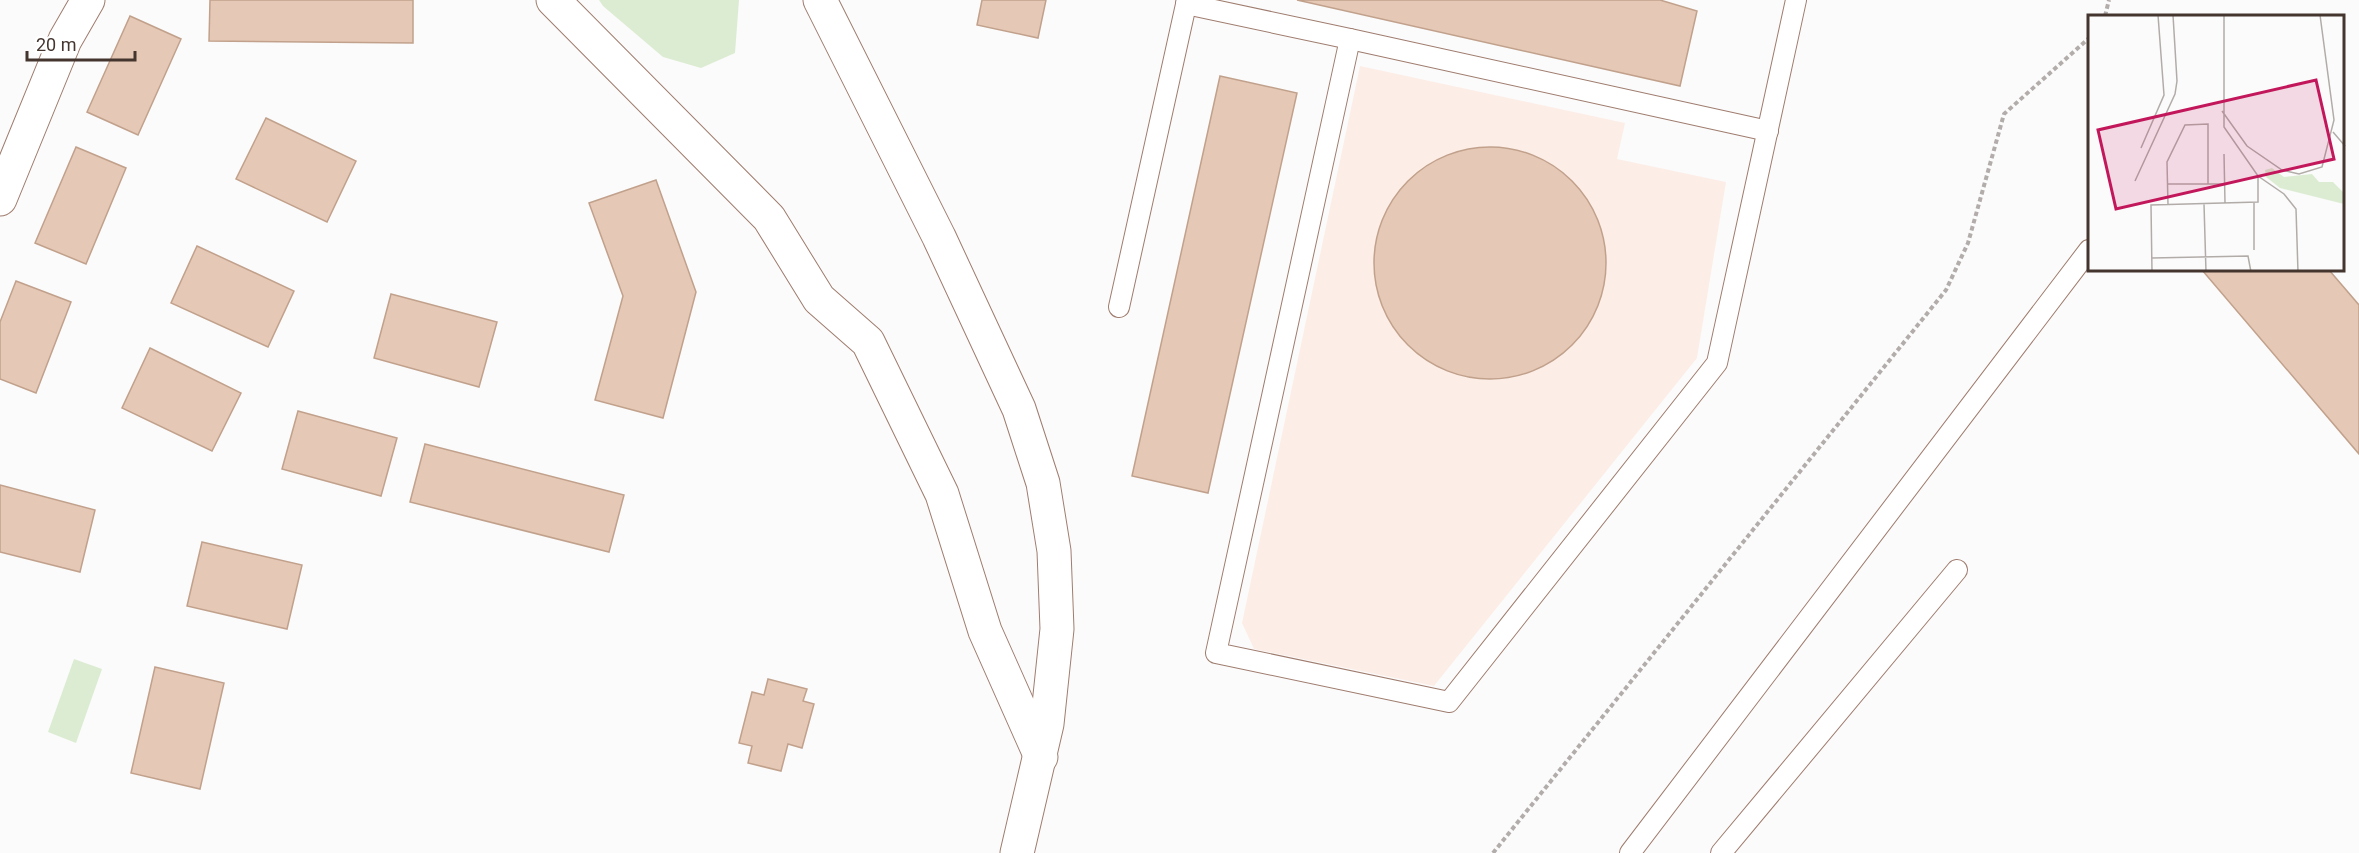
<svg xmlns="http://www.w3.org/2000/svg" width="2359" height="853" viewBox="0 0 2359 853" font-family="Roboto,sans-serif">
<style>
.education{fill:#fceee7}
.green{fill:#dcecd2}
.building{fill:#e5c8b5;stroke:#c1a18c;stroke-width:1.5}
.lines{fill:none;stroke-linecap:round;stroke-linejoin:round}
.lane-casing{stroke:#9f7c6e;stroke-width:22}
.street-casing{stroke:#9f7c6e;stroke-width:35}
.path{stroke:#b2acaa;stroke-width:4;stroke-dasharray:4.5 3;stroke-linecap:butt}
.lane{stroke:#fff;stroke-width:20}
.street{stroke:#fff;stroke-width:33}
.inset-road{fill:none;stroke:#b2aca9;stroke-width:1.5}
.view{fill:#c2185b;fill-opacity:0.15;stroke:#c2185b;stroke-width:3}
.inset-edge{fill:none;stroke:#44352f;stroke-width:3}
</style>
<rect width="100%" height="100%" fill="#fbfbfb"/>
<path class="education" d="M 1360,66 L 1625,123 L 1617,159 L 1726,182 L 1697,358 L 1434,686 L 1254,649 L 1242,623 Z"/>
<g class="green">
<path d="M 599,0 L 739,0 L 735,53 L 701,68 L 663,57 L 603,6 Z"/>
<path d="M 74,659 L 102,669 L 76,743 L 48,732 Z"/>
</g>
<g class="building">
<path d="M 210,0 L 413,0 L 413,43 L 209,41 Z"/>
<path d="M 982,0 L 1046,0 L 1038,38 L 977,25 Z"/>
<path d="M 1297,0 L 1660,0 L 1697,11 L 1680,86 Z"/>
<path d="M 130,16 L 181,39 L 138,135 L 87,112 Z"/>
<path d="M 1220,76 L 1297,93 L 1208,493 L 1132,476 Z"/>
<path d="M 266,118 L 356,161 L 327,222 L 236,179 Z"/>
<path d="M 76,147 L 126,168 L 86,264 L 35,243 Z"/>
<circle cx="1490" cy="263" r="116"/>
<path d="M 656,180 L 696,292 L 663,418 L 595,400 L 623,296 L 589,203 Z"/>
<path d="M 197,246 L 294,291 L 268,347 L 171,303 Z"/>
<path d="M 2202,270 L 2329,270 L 2359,305 L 2359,454 Z"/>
<path d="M 16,281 L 71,302 L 36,393 L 0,379 L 0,322 Z"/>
<path d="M 391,294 L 497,322 L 479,387 L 374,358 Z"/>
<path d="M 150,348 L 241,393 L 212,451 L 122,408 Z"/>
<path d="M 298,411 L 397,438 L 381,496 L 282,469 Z"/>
<path d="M 425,444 L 624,495 L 609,552 L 410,502 Z"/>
<path d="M 0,485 L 95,510 L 80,572 L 0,552 Z"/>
<path d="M 202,542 L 302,565 L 287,629 L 187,606 Z"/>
<path d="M 155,667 L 224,683 L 200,789 L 131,773 Z"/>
<path d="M 768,679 L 807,689 L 803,701 L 814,704 L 802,748 L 788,744 L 781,771 L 748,763 L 752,746 L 739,743 L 752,692 L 764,695 Z"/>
</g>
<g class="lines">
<defs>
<g id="lane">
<path d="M 1186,4 L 1350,39 L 1216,653 L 1449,702 L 1717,363 L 1796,0"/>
<path d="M 1350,39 L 1768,131"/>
<path d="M 1119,307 L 1187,0"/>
<path d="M 1630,853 L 2089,250"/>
<path d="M 1721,853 L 1957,570"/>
</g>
<g id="street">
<path d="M 553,0 L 769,218 L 819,299 L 868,342 L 942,494 L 985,631 L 1041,757"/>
<path d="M 820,0 L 939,237 L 1019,409 L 1043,483 L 1054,551 L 1057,629 L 1047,724 L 1017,853"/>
<path d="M 0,199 L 65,40 L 88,0"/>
</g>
</defs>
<use href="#lane" class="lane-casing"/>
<use href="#street" class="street-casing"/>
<g class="path">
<path d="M 2105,16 L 2109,0"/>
<path d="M 1493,853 L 1946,290 L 1968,243 L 2004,114 L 2089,38"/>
</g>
<use href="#lane" class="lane"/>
<use href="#street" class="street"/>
</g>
<g transform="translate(2088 15)">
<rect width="256" height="256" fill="#fbfbfb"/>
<path d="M 184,153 L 196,162 L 224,159 L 231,167 L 245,167 L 256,178 L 256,189 L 192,173 L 178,162 L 177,155 Z" fill="#dcecd2"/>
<path class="inset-road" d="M 136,0 L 136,112 L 170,161 L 196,179 L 208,194 L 210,257M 134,96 L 159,131 L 194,155 L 211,159 L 234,152 L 246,105 L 232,0M 245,117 L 257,131M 53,133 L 76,80 L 70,0M 136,139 L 137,188M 47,166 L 87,79 L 89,66 L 85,0M 80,169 L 120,169M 166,187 L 166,235M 116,189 L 118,257M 80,190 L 79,147 L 97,110 L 120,109 L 120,169 L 136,169M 64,243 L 160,241 L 163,257M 64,257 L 63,190 L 170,187 L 170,161"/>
<path class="view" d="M 228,65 L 246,144 L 28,194 L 10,115 Z"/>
<rect width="256" height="256" class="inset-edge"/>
</g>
<path d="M27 51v9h108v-9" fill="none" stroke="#44352f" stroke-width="3"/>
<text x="36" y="51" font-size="18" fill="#44352f" stroke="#ffffff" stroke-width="4.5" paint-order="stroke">20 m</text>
</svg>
